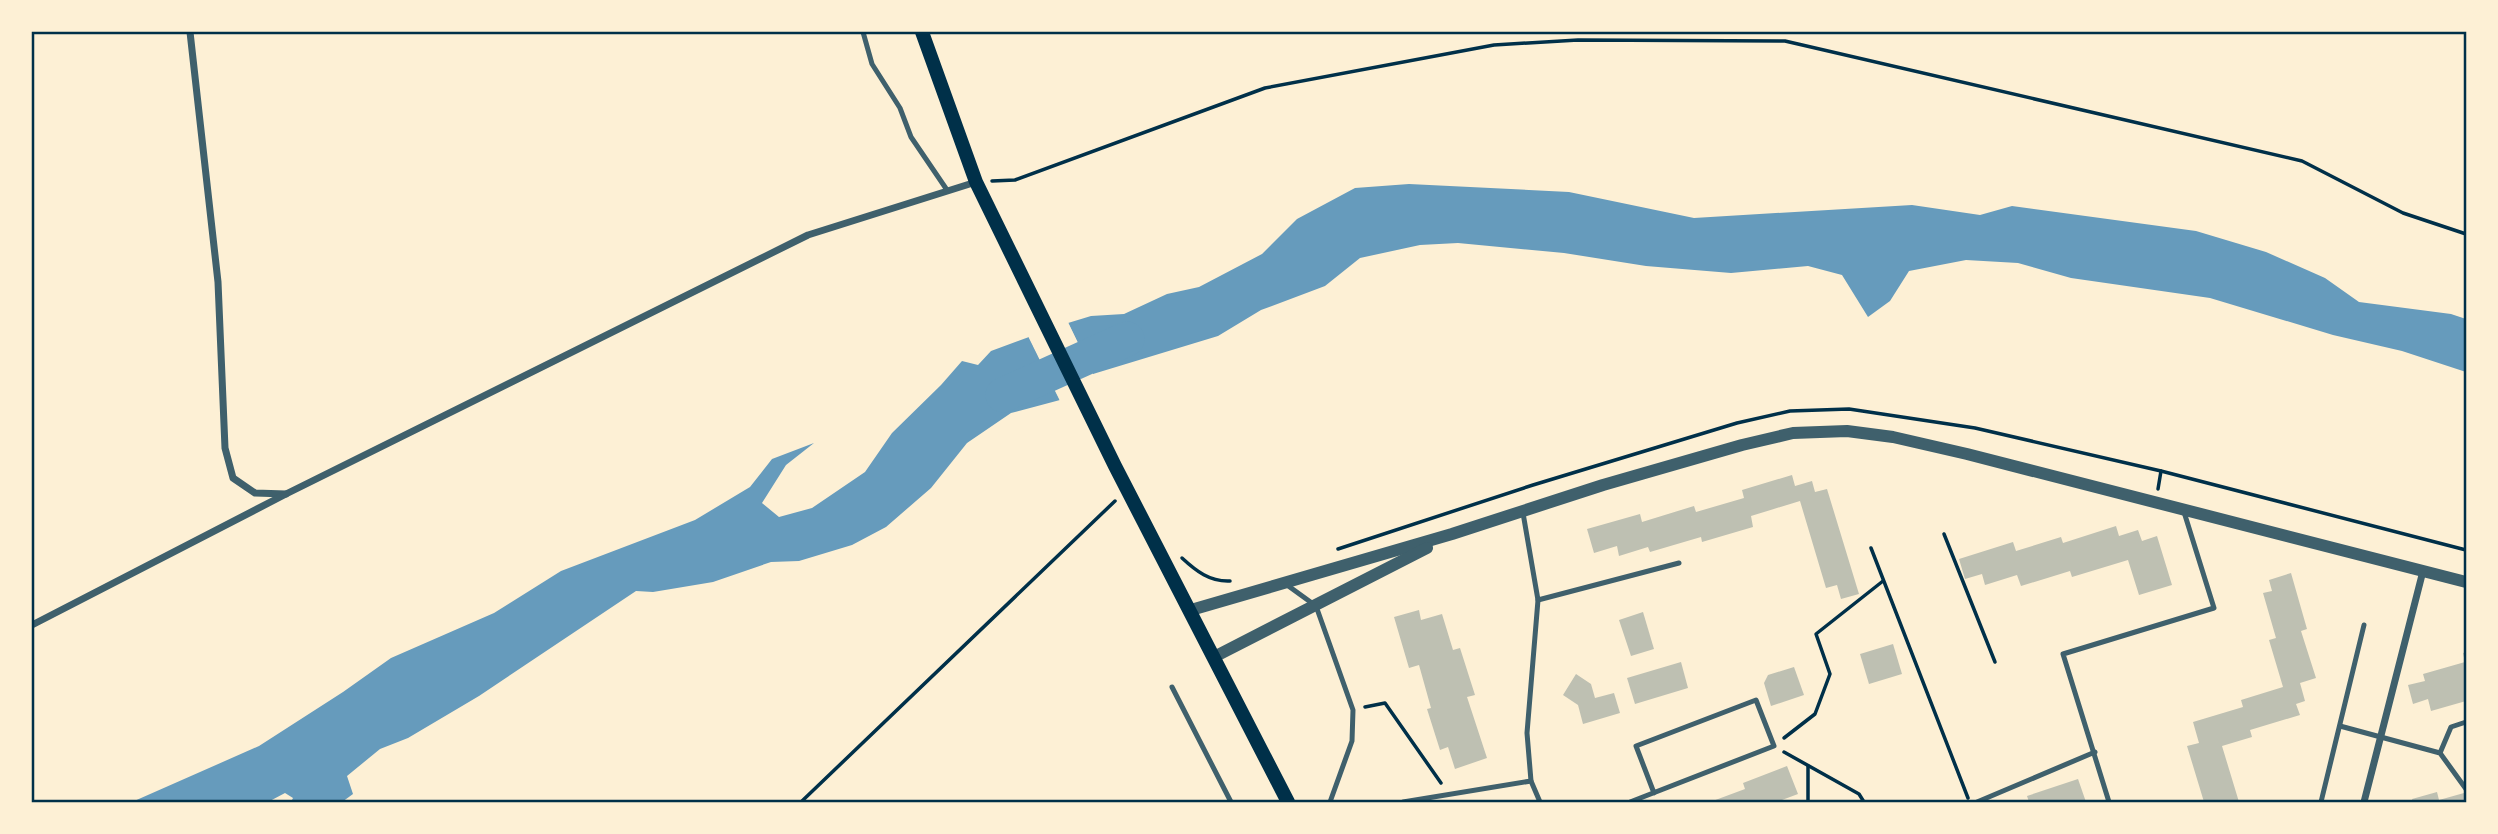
<svg xmlns="http://www.w3.org/2000/svg" width="2498" height="834" viewBox="0 0 2498 834" font-family="'Sofia Sans Condensed',sans-serif">
<style>
.water{fill:#669bbc}
.pier{fill:#fdf0d5}
.lines{fill:none;stroke-linecap:round;stroke-linejoin:round}
.river{stroke:#669bbc;stroke-width:35}
.building{fill:#bec0b2}
.path{stroke:#003049;stroke-width:3.5}
.service{stroke:#3f606c;stroke-width:5}
.minor{stroke:#3f606c;stroke-width:7}
.tertiary{stroke:#3f606c;stroke-width:12}
.secondary{stroke:#003049;stroke-width:14}
.neatline{fill:none;stroke:#003049;stroke-width:2.5}
</style>
<rect width="100%" height="100%" fill="#fdf0d5"/>
<g class="water">
<path d="M 1409,184 L 1569,192 L 1694,218 L 1912,205 L 1980,215 L 2012,206 L 2196,231 L 2266,252 L 2325,278 L 2359,302 L 2451,314 L 2466,319 L 2466,372 L 2402,351 L 2333,335 L 2210,298 L 2071,278 L 2018,263 L 1966,260 L 1909,271 L 1890,301 L 1868,317 L 1842,275 L 1808,266 L 1731,273 L 1646,266 L 1564,253 L 1458,243 L 1420,245 L 1360,258 L 1325,286 L 1261,310 L 1218,336 L 1093,374 L 1068,323 L 1091,316 L 1124,314 L 1167,294 L 1199,287 L 1262,254 L 1297,219 L 1355,188 Z"/>
<path d="M 1029,337 L 1060,400 L 1011,413 L 967,443 L 931,488 L 886,527 L 852,545 L 799,561 L 771,562 L 713,582 L 653,592 L 636,591 L 479,696 L 408,738 L 380,749 L 347,776 L 353,794 L 342,802 L 291,802 L 293,798 L 285,793 L 268,802 L 132,802 L 259,746 L 343,692 L 391,658 L 494,613 L 561,571 L 695,520 L 750,487 L 772,459 L 814,443 L 786,465 L 762,503 L 779,517 L 812,508 L 865,472 L 892,433 L 941,385 L 962,361 L 978,365 L 991,351 Z"/>
</g>
<g class="pier">
<path d="M 1067,320 L 1093,374 L 1095,377 L 1090,375 L 1065,325 Z"/>
<path d="M 1027,334 L 1032,335 L 1063,398 L 1061,403 Z"/>
</g>
<g class="lines">
<path class="river" d="M 1003,395 L 1127,339"/>
</g>
<g class="building">
<path d="M 1792,475 L 1795,486 L 1812,481 L 1815,492 L 1827,489 L 1859,594 L 1841,599 L 1837,585 L 1826,588 L 1800,501 L 1751,516 L 1753,527 L 1702,542 L 1701,537 L 1650,552 L 1648,547 L 1619,556 L 1617,546 L 1594,553 L 1587,529 L 1640,514 L 1642,522 L 1694,506 L 1696,512 L 1744,498 L 1742,490 Z"/>
<path d="M 2116,526 L 2119,536 L 2138,530 L 2142,541 L 2157,536 L 2172,585 L 2139,595 L 2128,560 L 2072,577 L 2070,571 L 2021,586 L 2017,575 L 1985,585 L 1982,574 L 1965,579 L 1959,559 L 2013,542 L 2016,551 L 2061,537 L 2063,543 Z"/>
<path d="M 2291,573 L 2307,629 L 2301,631 L 2316,678 L 2300,683 L 2305,701 L 2296,704 L 2300,715 L 2250,730 L 2252,737 L 2222,746 L 2239,802 L 2204,802 L 2187,746 L 2199,743 L 2193,722 L 2243,707 L 2241,700 L 2283,687 L 2269,640 L 2276,638 L 2263,593 L 2272,591 L 2269,580 Z"/>
<path d="M 1419,610 L 1421,620 L 1442,614 L 1453,650 L 1460,648 L 1475,695 L 1467,697 L 1487,758 L 1455,769 L 1448,747 L 1440,750 L 1427,709 L 1431,708 L 1419,665 L 1409,668 L 1394,617 Z"/>
<path d="M 1643,612 L 1654,649 L 1631,656 L 1619,620 Z"/>
<path d="M 1893,644 L 1902,674 L 1869,684 L 1860,654 Z"/>
<path d="M 2466,652 L 2466,701 L 2431,711 L 2428,699 L 2413,704 L 2408,685 L 2425,681 L 2423,674 L 2465,662 L 2463,653 Z"/>
<path d="M 1681,662 L 1688,688 L 1635,704 L 1627,678 Z"/>
<path d="M 1794,667 L 1804,695 L 1771,706 L 1764,683 L 1768,675 Z"/>
<path d="M 1576,674 L 1591,684 L 1595,698 L 1614,693 L 1620,713 L 1583,724 L 1578,705 L 1563,695 Z"/>
<path d="M 1787,766 L 1798,794 L 1777,802 L 1710,802 L 1745,789 L 1743,783 Z"/>
<path d="M 2078,779 L 2086,802 L 2029,802 L 2027,796 Z"/>
<path d="M 2437,792 L 2439,800 L 2464,793 L 2466,802 L 2413,802 L 2412,799 Z"/>
</g>
<g class="lines">
<g class="path">
<path d="M 992,181 L 1015,180 L 1265,88 L 1494,45 L 1578,40 L 1785,41 L 2302,161 L 2403,213 L 2466,234"/>
<path d="M 2158,489 L 2161,471"/>
<path d="M 1944,534 L 1995,662"/>
<path d="M 1871,548 L 1968,798"/>
<path d="M 1338,549 L 1533,485 L 1737,423 L 1790,411 L 1849,409 L 1975,428 L 2161,471 L 2466,550"/>
<path d="M 1182,558 C 1196,571 1210,582 1230,581"/>
<path d="M 1365,707 L 1385,703 L 1441,783"/>
<path d="M 1784,738 L 1815,714 L 1830,674 L 1816,634 L 1883,581"/>
<path d="M 1784,752 L 1859,794 L 1864,802"/>
<path d="M 1808,766 L 1808,802"/>
<path d="M 801,802 L 1115,501"/>
</g>
<g class="service">
<path d="M 863,32 L 872,64 L 900,108 L 911,137 L 947,190"/>
<path d="M 1523,513 L 1538,600 L 1527,733 L 1531,781 L 1540,802"/>
<path d="M 1287,585 L 1316,606 L 1353,710 L 1352,741 L 1330,802"/>
<path d="M 1538,600 L 1679,563"/>
<path d="M 1172,687 L 1231,802"/>
<path d="M 2340,726 L 2440,753 L 2466,789"/>
<path d="M 2440,753 L 2451,727 L 2466,722"/>
<path d="M 1403,802 L 1531,781"/>
<path d="M 1630,802 L 1774,746 L 1756,700 L 1636,746 L 1654,793"/>
<path d="M 1977,802 L 2095,752"/>
<path d="M 2109,802 L 2063,654 L 2214,608 L 2184,512"/>
<path d="M 2321,802 L 2364,625"/>
</g>
<g class="minor">
<path d="M 190,32 L 218,282 L 225,448 L 233,478 L 255,493 L 286,494"/>
<path d="M 32,625 L 286,494 L 808,235 L 976,182"/>
<path d="M 2364,802 L 2423,571"/>
</g>
<g class="tertiary">
<path d="M 1191,610 L 1452,534 L 1603,485 L 1742,445 L 1793,433 L 1847,431 L 1893,437 L 1967,454 L 2466,582"/>
<path d="M 1214,657 L 1427,548"/>
</g>
<path class="secondary" d="M 922,32 L 976,182 L 1115,466 L 1288,802"/>
</g>
<rect width="2498" height="834" fill="none" stroke="#fdf0d5" stroke-width="66"/>
<rect x="33" y="33" width="2432" height="768" class="neatline"/>
</svg>
